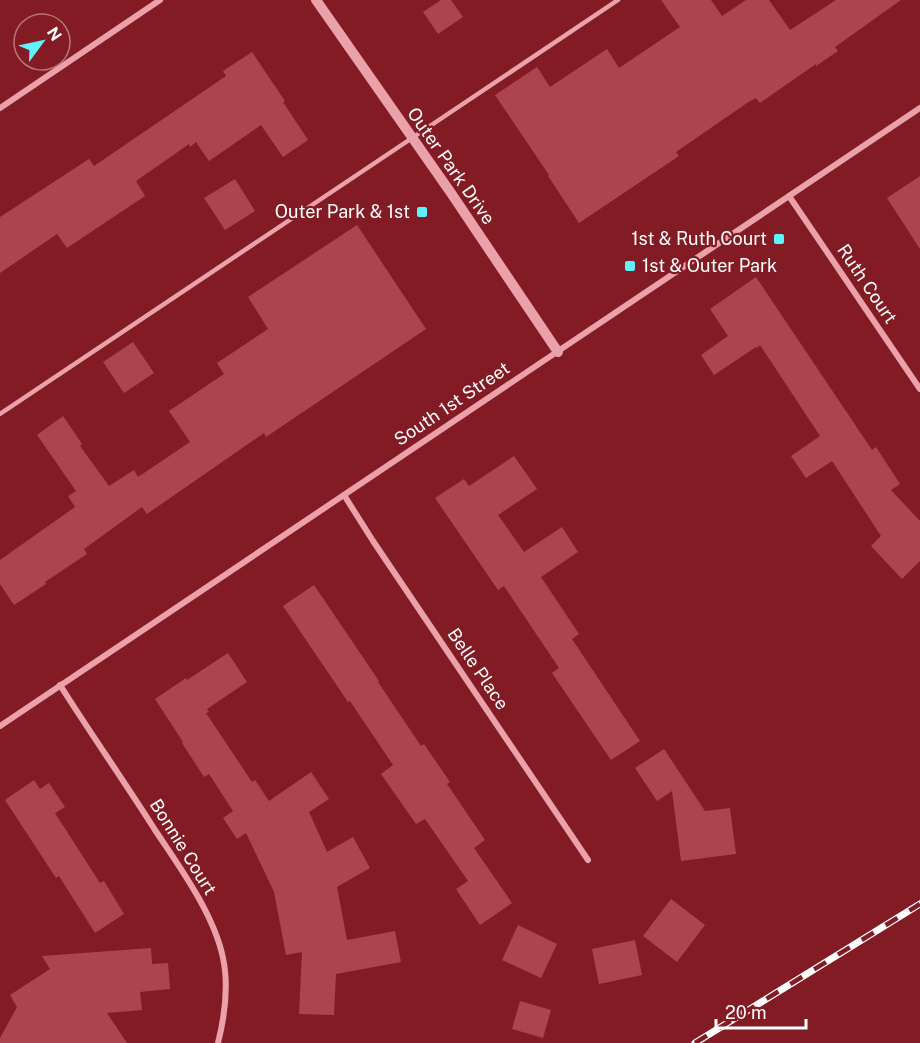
<svg xmlns="http://www.w3.org/2000/svg" width="920" height="1043" viewBox="0 0 920 1043" font-family="'Public Sans',sans-serif">
<style>
.building{fill:#ac444e}
.lines{fill:none;stroke-linecap:round;stroke-linejoin:round}
.service{stroke:#eba1a9;stroke-width:4.5}
.minor{stroke:#eba1a9;stroke-width:6}
.tertiary{stroke:#eba1a9;stroke-width:10}
.rail-casing{stroke:#fff;stroke-width:7}
.rail{stroke:#831b25;stroke-width:4.5;stroke-dasharray:14;stroke-linecap:butt}
.poi-dot{fill:#5ef3fc;stroke:#831b25;stroke-width:2}
.labels{text-anchor:middle;stroke-width:4.5;stroke-linejoin:round;paint-order:stroke}
.street-label{font-size:18px;fill:#fff;stroke:#831b25}
.poi-label{font-size:18px;fill:#fff;stroke:#831b25;text-anchor:end}
</style>
<rect width="100%" height="100%" fill="#831b25"/>
<g class="building">
<path d="M 441,0 L 451,0 L 463,17 L 438,34 L 423,12 Z"/>
<path d="M 661,0 L 711,0 L 722,16 L 746,0 L 769,0 L 790,30 L 836,0 L 901,0 L 835,47 L 838,51 L 816,66 L 816,64 L 760,103 L 756,98 L 747,103 L 676,152 L 679,156 L 579,223 L 548,176 L 549,175 L 495,95 L 537,67 L 550,87 L 607,49 L 619,68 L 680,27 Z"/>
<path d="M 252,52 L 285,101 L 283,102 L 308,140 L 283,157 L 261,125 L 209,161 L 196,142 L 190,147 L 189,144 L 136,181 L 145,196 L 67,248 L 57,234 L 0,273 L 0,217 L 89,159 L 94,166 L 226,76 L 223,71 Z"/>
<path d="M 920,176 L 920,249 L 887,198 Z"/>
<path d="M 235,179 L 255,211 L 225,230 L 204,198 Z"/>
<path d="M 357,225 L 426,329 L 266,437 L 264,433 L 147,514 L 142,507 L 84,549 L 87,554 L 45,582 L 46,584 L 14,605 L 0,584 L 0,560 L 75,507 L 68,496 L 76,491 L 37,435 L 63,416 L 82,444 L 80,446 L 109,486 L 134,470 L 138,477 L 190,442 L 169,411 L 224,374 L 217,363 L 268,329 L 248,297 Z"/>
<path d="M 756,277 L 872,450 L 876,447 L 900,484 L 891,490 L 920,521 L 920,561 L 902,579 L 871,546 L 881,536 L 832,461 L 806,478 L 791,456 L 820,436 L 760,345 L 757,348 L 756,347 L 714,375 L 701,355 L 728,336 L 710,309 Z"/>
<path d="M 133,342 L 154,373 L 124,393 L 103,362 Z"/>
<path d="M 514,456 L 537,489 L 498,515 L 524,552 L 562,527 L 578,552 L 541,577 L 579,634 L 572,639 L 640,741 L 611,760 L 552,673 L 559,668 L 504,586 L 498,590 L 435,498 L 464,479 L 469,486 Z"/>
<path d="M 314,585 L 379,681 L 378,682 L 421,746 L 424,744 L 450,782 L 447,784 L 485,840 L 474,848 L 512,903 L 480,925 L 456,889 L 468,881 L 425,819 L 416,824 L 381,774 L 393,765 L 350,701 L 348,702 L 283,606 Z"/>
<path d="M 228,653 L 247,682 L 207,709 L 209,712 L 206,713 L 252,782 L 255,780 L 269,801 L 311,772 L 329,799 L 309,812 L 327,852 L 353,837 L 370,868 L 337,887 L 347,940 L 395,931 L 401,962 L 336,974 L 334,1015 L 299,1014 L 302,952 L 286,955 L 274,892 L 246,833 L 237,839 L 223,818 L 233,811 L 209,774 L 204,777 L 182,743 L 183,742 L 155,699 L 186,678 L 187,680 Z"/>
<path d="M 664,749 L 705,811 L 730,808 L 736,854 L 681,861 L 672,791 L 657,801 L 635,768 Z"/>
<path d="M 34,780 L 40,789 L 49,783 L 65,807 L 55,813 L 100,883 L 104,881 L 124,914 L 95,933 L 59,876 L 56,878 L 5,800 Z"/>
<path d="M 671,899 L 705,925 L 677,962 L 643,936 Z"/>
<path d="M 518,925 L 557,944 L 541,978 L 502,960 Z"/>
<path d="M 635,940 L 642,975 L 599,984 L 592,949 Z"/>
<path d="M 151,948 L 152,964 L 168,963 L 170,989 L 140,992 L 142,1010 L 107,1013 L 127,1043 L 0,1043 L 0,1038 L 17,1007 L 10,995 L 50,969 L 42,956 Z"/>
<path d="M 520,1001 L 551,1010 L 543,1038 L 512,1029 Z"/>
</g>
<g class="lines">
<path class="service" d="M 0,414 L 618,0"/>
<g class="minor">
<path d="M 0,108 L 160,0"/>
<path d="M 789,196 L 920,389"/>
<path d="M 344,495 L 373,541 L 588,860"/>
<path d="M 60,685 C 91,734 124,781 155,830 C 179,866 214,914 223,958 C 229,986 225,1015 218,1043"/>
<path d="M 0,726 L 920,108"/>
</g>
<path class="tertiary" d="M 316,0 L 451,193 L 558,352"/>
<defs>
<path id="rail" d="M 695,1043 L 920,904"/>
</defs>
<use href="#rail" class="rail-casing"/>
<use href="#rail" class="rail"/>
</g>
<g class="poi-dot">
<rect x="416" y="206" width="12" height="12" rx="3"/>
<rect x="773" y="233" width="12" height="12" rx="3"/>
<rect x="624" y="260" width="12" height="12" rx="3"/>
</g>
<g class="labels">
<g class="street-label">
<text transform="translate(451 166) rotate(55)" y="6">Outer Park Drive</text>
<text transform="translate(867 284) rotate(56)" y="6">Ruth Court</text>
<text transform="translate(452 404) rotate(-34)" y="6">South 1st Street</text>
<text transform="translate(478 669) rotate(56)" y="6">Belle Place</text>
<text transform="translate(183 847) rotate(58)" y="6">Bonnie Court</text>
</g>
<g class="poi-label">
<text x="410" y="218">Outer Park &amp; 1st</text>
<text x="767" y="245">1st &amp; Ruth Court</text>
<text x="642" y="272" text-anchor="start">1st &amp; Outer Park</text>
</g>
</g>
<g transform="translate(42 42) rotate(57)"><circle r="28" fill="#831b25" stroke="#b5767c" stroke-width="1.5"/>
<path d="M0-4.5L10 22L0 15L-10 22Z" fill="#5ef3fc"/>
<text y="-9" font-size="16" font-weight="bold" text-anchor="middle" fill="#ffffff">N</text>
</g>
<path d="M716 1019v9h90v-9" fill="none" stroke="#ffffff" stroke-width="3"/>
<text x="725" y="1019" font-size="18" fill="#ffffff" stroke="#831b25" stroke-width="4.5" paint-order="stroke">20 m</text>
</svg>
